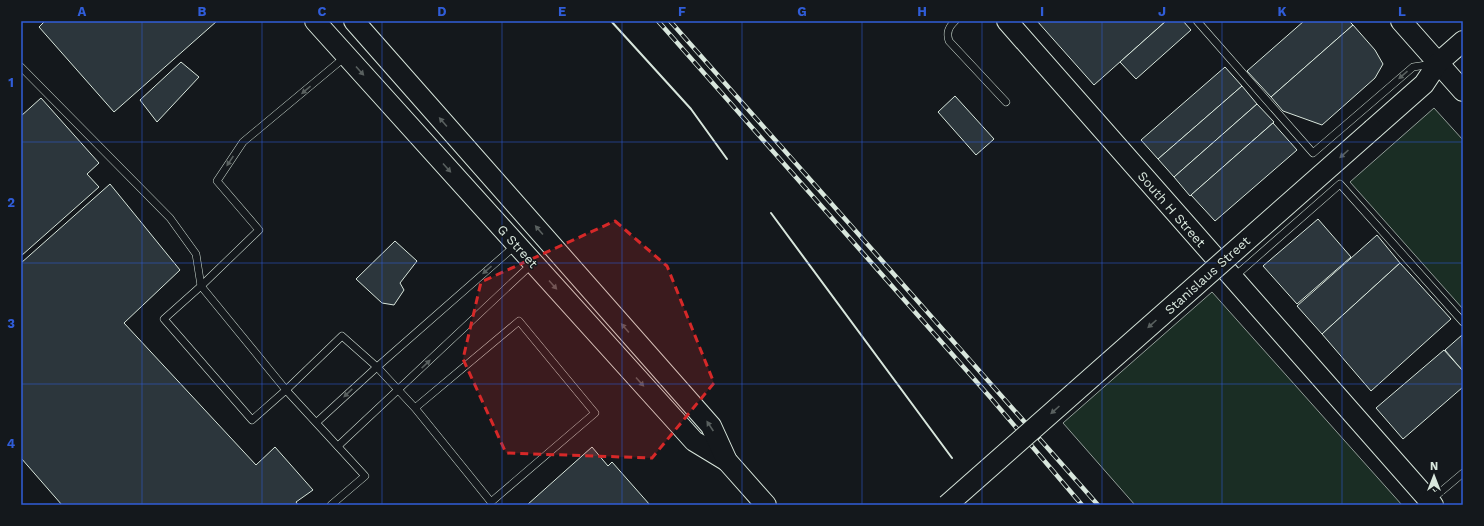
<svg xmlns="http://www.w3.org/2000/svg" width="1484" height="526" viewBox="0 0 1484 526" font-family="'Work Sans',sans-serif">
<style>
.green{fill:#1a2d24;stroke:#939e99}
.building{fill:#2c363c;stroke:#d8e6dc}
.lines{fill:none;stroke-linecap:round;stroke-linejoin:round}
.lane-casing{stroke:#d8e6dc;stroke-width:8}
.secondary-casing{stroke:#d8e6dc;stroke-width:22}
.lane{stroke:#14181c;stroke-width:7}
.secondary{stroke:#14181c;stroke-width:20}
.rail-casing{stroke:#d8e6dc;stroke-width:4.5}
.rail{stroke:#14181c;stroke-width:3;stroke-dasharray:9;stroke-linecap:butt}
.secondary-bridge-casing{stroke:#d8e6dc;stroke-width:22;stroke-linecap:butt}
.secondary-bridge{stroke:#14181c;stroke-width:20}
.wall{stroke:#d8e6dc;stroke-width:2}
.oneway{fill:#59605f}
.marked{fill:#d62828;fill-opacity:0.2;stroke:#d62828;stroke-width:3;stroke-dasharray:8 5;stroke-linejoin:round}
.grid{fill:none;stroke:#305dd8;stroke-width:1;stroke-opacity:0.55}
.labels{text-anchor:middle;stroke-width:3;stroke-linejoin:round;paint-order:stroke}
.street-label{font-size:13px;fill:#d8e6dc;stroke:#14181c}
.neatline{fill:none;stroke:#305dd8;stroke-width:1.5}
.grid-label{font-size:13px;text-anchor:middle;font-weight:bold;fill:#305dd8}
</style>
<rect width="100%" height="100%" fill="#14181c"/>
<g class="green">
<path d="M 1434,108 L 1463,140 L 1463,309 L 1350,182 Z"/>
<path d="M 1212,292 L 1402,505 L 1135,505 L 1063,423 Z"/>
</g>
<g class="building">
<path d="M 45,21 L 217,21 L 114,112 L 39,27 Z"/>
<path d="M 1037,21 L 1166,21 L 1094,85 Z"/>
<path d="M 1166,21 L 1183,21 L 1191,30 L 1136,79 L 1120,62 Z"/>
<path d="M 1304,21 L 1349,21 L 1353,25 L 1271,97 L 1247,71 Z"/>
<path d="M 1353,25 L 1375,50 L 1383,64 L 1375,78 L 1322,125 L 1283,111 L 1271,97 Z"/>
<path d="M 181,62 L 199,77 L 157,122 L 140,100 Z"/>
<path d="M 1225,67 L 1242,86 L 1158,159 L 1141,140 Z"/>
<path d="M 1242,86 L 1257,104 L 1174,177 L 1158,159 Z"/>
<path d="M 955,96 L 994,139 L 976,155 L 938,112 Z"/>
<path d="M 41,98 L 99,163 L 87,174 L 99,187 L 21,256 L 21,116 Z"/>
<path d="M 1257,104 L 1274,122 L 1190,196 L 1174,177 Z"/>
<path d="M 1273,123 L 1297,150 L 1215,221 L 1191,195 Z"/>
<path d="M 110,184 L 180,270 L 124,323 L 256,465 L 275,447 L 313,490 L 296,502 L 298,505 L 62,505 L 21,458 L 21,263 Z"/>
<path d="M 1318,219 L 1351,257 L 1297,304 L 1263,266 Z"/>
<path d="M 1377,235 L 1400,263 L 1322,334 L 1297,306 Z"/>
<path d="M 395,241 L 417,261 L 400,283 L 404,290 L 394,305 L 382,303 L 356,279 Z"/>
<path d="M 1400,263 L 1451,319 L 1371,391 L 1322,334 Z"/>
<path d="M 1462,335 L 1463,369 L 1462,370 L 1445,350 Z"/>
<path d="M 1444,350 L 1462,370 L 1463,369 L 1463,387 L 1403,439 L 1376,408 Z"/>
<path d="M 592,447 L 608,466 L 612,462 L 650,505 L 527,505 Z"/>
</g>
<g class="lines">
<defs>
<g id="lane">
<path d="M 955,21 C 949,27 946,32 949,41 L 1006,102"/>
<path d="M 1197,21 L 1313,153 L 1413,67 L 1433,64"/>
<path d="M 21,67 L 170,218 L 196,254 L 201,286"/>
<path d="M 1234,277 L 1340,184 L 1463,322"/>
<path d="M 201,286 L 259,230 L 217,181 L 243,142 L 345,57"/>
<path d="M 317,422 L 377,367 L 516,245"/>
<path d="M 338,446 L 532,264"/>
<path d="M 1431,500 L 1463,473"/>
<path d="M 331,505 L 365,476 L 286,390 L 201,286 L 164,319 L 252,420 L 286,390 L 342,336 L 377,367 L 415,408 L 491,502 L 595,413 L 519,321 L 415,408"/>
</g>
<g id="secondary">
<path d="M 315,21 L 694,441 L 727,461"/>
<path d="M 354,21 L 711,426 L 727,461 L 766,505"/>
<path d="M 1007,21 L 1433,505"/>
<path d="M 1401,21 L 1463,91"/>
<path d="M 1373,129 L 1424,84 L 1438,63 L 1463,41"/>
</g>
</defs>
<use href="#lane" class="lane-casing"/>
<use href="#secondary" class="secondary-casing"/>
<use href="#lane" class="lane"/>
<use href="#secondary" class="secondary"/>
<defs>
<g id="rail">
<path d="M 658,21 L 990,397 L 1082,505"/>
<path d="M 670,21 L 1098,505"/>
</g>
</defs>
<use href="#rail" class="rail-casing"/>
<use href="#rail" class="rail"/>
<defs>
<path id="secondary-bridge" d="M 947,505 L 1373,129"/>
</defs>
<use href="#secondary-bridge" class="secondary-bridge-casing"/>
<use href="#secondary-bridge" class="secondary-bridge"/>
<g class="wall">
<path d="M 611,21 L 691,109 L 727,159"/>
<path d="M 771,213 L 952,458"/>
</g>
</g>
<defs><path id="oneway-solid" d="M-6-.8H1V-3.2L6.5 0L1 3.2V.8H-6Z"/></defs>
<g class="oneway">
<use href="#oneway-solid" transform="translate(360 71) rotate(48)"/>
<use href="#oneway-solid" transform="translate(1403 75) rotate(139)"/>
<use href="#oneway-solid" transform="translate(306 90) rotate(140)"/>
<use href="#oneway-solid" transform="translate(443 122) rotate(-131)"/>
<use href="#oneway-solid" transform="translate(1344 154) rotate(138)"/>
<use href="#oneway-solid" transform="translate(230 161) rotate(124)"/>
<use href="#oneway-solid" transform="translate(447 168) rotate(48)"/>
<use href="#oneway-solid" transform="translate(539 230) rotate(-131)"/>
<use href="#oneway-solid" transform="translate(487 270) rotate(139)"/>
<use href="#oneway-solid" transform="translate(553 285) rotate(48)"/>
<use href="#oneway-solid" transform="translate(1152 324) rotate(138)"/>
<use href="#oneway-solid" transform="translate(625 328) rotate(-131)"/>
<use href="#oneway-solid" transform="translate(426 364) rotate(-43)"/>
<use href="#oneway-solid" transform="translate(640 382) rotate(48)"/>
<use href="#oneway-solid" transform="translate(348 393) rotate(137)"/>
<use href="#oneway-solid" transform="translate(1055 410) rotate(138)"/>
<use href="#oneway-solid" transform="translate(710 426) rotate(-124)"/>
</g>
<path class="marked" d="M 615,221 L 667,266 L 714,383 L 652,458 L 506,453 L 463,359 L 481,282 Z"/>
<path class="grid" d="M 142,21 L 142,505M 262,21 L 262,505M 382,21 L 382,505M 502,21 L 502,505M 622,21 L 622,505M 742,21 L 742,505M 862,21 L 862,505M 982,21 L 982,505M 1102,21 L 1102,505M 1222,21 L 1222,505M 1342,21 L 1342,505M 21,142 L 1463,142M 21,263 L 1463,263M 21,384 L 1463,384"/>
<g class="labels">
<g class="street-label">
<text transform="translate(1172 209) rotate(49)" y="5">South H Street</text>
<text transform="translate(518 246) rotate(48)" y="5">G Street</text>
<text transform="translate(1207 275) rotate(-42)" y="5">Stanislaus Street</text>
</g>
</g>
<rect width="1484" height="526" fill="none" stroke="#14181c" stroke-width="44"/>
<g transform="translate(1434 476)" stroke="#14181c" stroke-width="3" paint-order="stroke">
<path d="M0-3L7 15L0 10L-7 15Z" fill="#d8e6dc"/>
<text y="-6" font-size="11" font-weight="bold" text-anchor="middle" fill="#d8e6dc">N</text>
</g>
<rect x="22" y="22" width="1440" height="482" class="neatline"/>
<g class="grid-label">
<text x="82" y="16">A</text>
<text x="202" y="16">B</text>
<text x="322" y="16">C</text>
<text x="442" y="16">D</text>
<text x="562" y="16">E</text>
<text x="682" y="16">F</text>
<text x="802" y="16">G</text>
<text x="922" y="16">H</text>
<text x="1042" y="16">I</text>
<text x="1162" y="16">J</text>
<text x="1282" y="16">K</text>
<text x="1402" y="16">L</text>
<text x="11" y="87">1</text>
<text x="11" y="207">2</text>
<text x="11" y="328">3</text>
<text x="11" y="448">4</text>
</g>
</svg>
